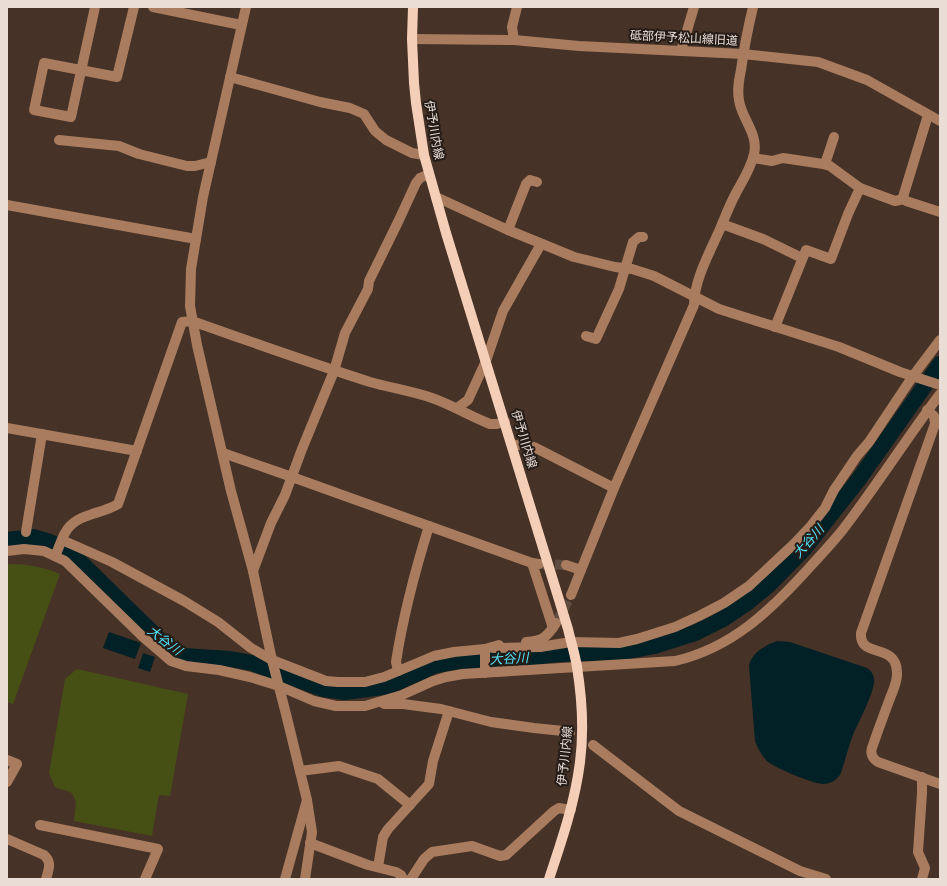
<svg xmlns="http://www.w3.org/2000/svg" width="947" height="886" viewBox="0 0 947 886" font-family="'Exo 2','Noto Sans JP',sans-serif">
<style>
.grass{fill:#475014}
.water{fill:#012126}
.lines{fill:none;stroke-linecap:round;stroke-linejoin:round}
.river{stroke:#012126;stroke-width:16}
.minor-tunnel{stroke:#5f4c40;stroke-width:10;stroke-dasharray:10 5;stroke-linecap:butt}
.minor{stroke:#a97c5f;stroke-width:10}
.major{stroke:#f5ceb7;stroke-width:10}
.labels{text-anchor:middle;stroke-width:4;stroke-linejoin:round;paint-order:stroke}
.street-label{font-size:12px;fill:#eaddd5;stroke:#251c17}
.water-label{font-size:13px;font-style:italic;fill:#52e6fc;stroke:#251c17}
</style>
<rect width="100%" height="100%" fill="#463226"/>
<g class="grass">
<path d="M 10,564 C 27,564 44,567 60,574 L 13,704 L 7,702 L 7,565 Z"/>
<path d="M 77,669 L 188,694 L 170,796 L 159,795 L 152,836 L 74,821 L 76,802 L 72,793 L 55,787 L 49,773 L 65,679 Z"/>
</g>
<g class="water">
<path d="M 109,632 L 141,643 L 135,659 L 103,648 Z"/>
<path d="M 777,641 L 790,642 L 867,668 C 870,670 873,673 874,678 C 876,690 858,723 853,735 C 848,748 845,761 841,773 C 837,780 831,784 823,784 C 814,784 772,767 766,760 C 761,755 758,748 755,741 L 749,666 C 751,654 765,645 777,641 Z"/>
<path d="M 143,653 L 155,657 L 150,672 L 138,668 Z"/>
</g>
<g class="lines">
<path class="river" d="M 7,540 L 33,537 L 50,542 L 69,551 L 161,641 L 175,652 L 184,656 L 230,659 L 252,663 L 323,689 L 345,692 L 390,686 L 436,665 L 459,661 L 514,657 L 532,657 L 558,654 L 624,652 L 654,646 L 695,633 L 723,619 L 747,603 L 770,584 L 804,549 L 859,479 L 940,364"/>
<g class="minor-tunnel">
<path d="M 540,564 L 566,565"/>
<path d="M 556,623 L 571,595"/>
</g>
<g class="minor">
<path d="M 95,7 L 71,117 L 34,110 L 44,63 L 117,77 L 134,7"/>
<path d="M 153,7 L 241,25"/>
<path d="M 246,7 L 203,197 L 191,269 L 190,306 L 197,345 L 231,491 L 253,571 L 272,660 L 286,714 L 307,800 L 312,832 L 305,879"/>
<path d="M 412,39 L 514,40 L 579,46 L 743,54 L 818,62 L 867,80 L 940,121"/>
<path d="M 514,40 L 512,27 L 517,7"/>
<path d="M 681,51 L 694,7"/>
<path d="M 230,77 L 320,102 L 350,108 L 364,114 L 375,131 L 386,140 L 412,153 L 424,155"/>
<path d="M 928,115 L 903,197 L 906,201 L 940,212"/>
<path d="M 59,140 L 119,146 L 139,154 L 187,166 L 195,166 L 211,162"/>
<path d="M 753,158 L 772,161 L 783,158 L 823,164 L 830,166 L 860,188 L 895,201 L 904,199"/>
<path d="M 825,164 L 834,137"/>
<path d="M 436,197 L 508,230 L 574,257 L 615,267 L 632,269 L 654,276 L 719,309 L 839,347 L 900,372 L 940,385"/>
<path d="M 7,205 L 196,239"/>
<path d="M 722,224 L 763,239 L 802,258"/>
<path d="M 508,230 L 526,184 L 530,180 L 537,182"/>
<path d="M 775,327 L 806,250 L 831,259 L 848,214 L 860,188"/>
<path d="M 586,336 L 596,339 L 619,289 L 633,242 L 639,237 L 643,237"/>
<path d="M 457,408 L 468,400 L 486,361 L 503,311 L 541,244"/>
<path d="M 927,410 L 934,416 L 935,424 L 861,633 C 859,659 896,642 897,672 C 898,682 892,692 889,701 C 883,717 877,733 872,748 C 870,754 873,759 878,762 L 940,784"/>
<path d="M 7,428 L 137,451"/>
<path d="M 513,446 L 522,444 L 534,447 L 614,488"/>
<path d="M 223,453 L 292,477 L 532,563 L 539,564"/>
<path d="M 26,532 L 42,434"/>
<path d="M 62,540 L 112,562 L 184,601 L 218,622 L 251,648 L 272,660 L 326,681 L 338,682 L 365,682 L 384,677 L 434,656 L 454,652 L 485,649 L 499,645"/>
<path d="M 7,551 L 24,549 L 44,551 L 65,561 L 143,637 L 171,661 L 186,666 L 219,670 L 250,677 L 279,686 L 314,701 L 336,706 L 365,706 L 402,695 L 433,681 L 446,677 L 463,674 L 675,661 C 732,648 771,610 809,568 C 820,556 831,544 841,532 C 876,487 906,439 940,394"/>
<path d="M 55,556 C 59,548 61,540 65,533 C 75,513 101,515 118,504 L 182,322 L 192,321 C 251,342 311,363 370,382 C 391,388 412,391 432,398 C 452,405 470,416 490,424 L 497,424 L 505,422"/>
<path d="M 532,563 L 553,628"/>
<path d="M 566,565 L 581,570"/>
<path d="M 253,571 L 271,523 L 285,495 L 302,449 L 334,371 L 345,333 L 368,289 L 369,281 L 398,222 L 416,183 L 420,178 L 429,174"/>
<path d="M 571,595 L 614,488 L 694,305 C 694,280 710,252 720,229 C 725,217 730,204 736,193 C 743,180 751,168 754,154 C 759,134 741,118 739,100 C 737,89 739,80 741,70 C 744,48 748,28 753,7"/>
<path d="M 526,642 C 543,641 547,637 556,623"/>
<path d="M 493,648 L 540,647 L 571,642 L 619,643 L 637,639 L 675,627 L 699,616 L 724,603 L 749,586 L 795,543 L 810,527 L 825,508 L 834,490 L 857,456 L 869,442 L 913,376 L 940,340"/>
<path d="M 485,649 L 485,673"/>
<path d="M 398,671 L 396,662 C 403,616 415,571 429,526"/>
<path d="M 384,704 L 403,704 L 441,709 L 491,722 L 534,728 L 563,731 L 570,733"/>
<path d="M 593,745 L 679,811 L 800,871 L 826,879"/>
<path d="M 7,760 L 17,764 L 7,782"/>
<path d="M 300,771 L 339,766 L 378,779 L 410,805"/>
<path d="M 922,777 L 922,793 L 918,852 L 925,868 L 922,879"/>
<path d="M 40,825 L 158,849 L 145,879"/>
<path d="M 7,839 L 44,855 C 52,862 49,869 46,879"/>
<path d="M 310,843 L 368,865 L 396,872 L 401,875 L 403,879"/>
<path d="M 378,867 L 383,837 L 388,829 L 429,784 L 433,761 L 449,711"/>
<path d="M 285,879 L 307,800"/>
<path d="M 411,879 L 424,859 L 432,852 L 472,846 L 500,856 L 506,855 L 554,811 L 559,808 L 571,810"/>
</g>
<path class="major" d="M 413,7 L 412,39 L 414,83 L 416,103 L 424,155 L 446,233 L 568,629 C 571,642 575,654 577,667 C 582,698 584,731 580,762 C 575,802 562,840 549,879"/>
</g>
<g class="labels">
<g class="street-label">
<text transform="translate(684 38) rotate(3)" y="4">砥部伊予松山線旧道</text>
<text transform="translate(434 130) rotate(80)" y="4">伊予川内線</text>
<text transform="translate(524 439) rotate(73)" y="4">伊予川内線</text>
<text transform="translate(565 756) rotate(-84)" y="4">伊予川内線</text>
</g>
<g class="water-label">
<text transform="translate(808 541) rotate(-48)" y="5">大谷川</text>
<text transform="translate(165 640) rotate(37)" y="5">大谷川</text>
<text transform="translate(509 658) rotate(-3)" y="5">大谷川</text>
</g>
</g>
<rect width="947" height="886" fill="none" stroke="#eaddd5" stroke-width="16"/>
</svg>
